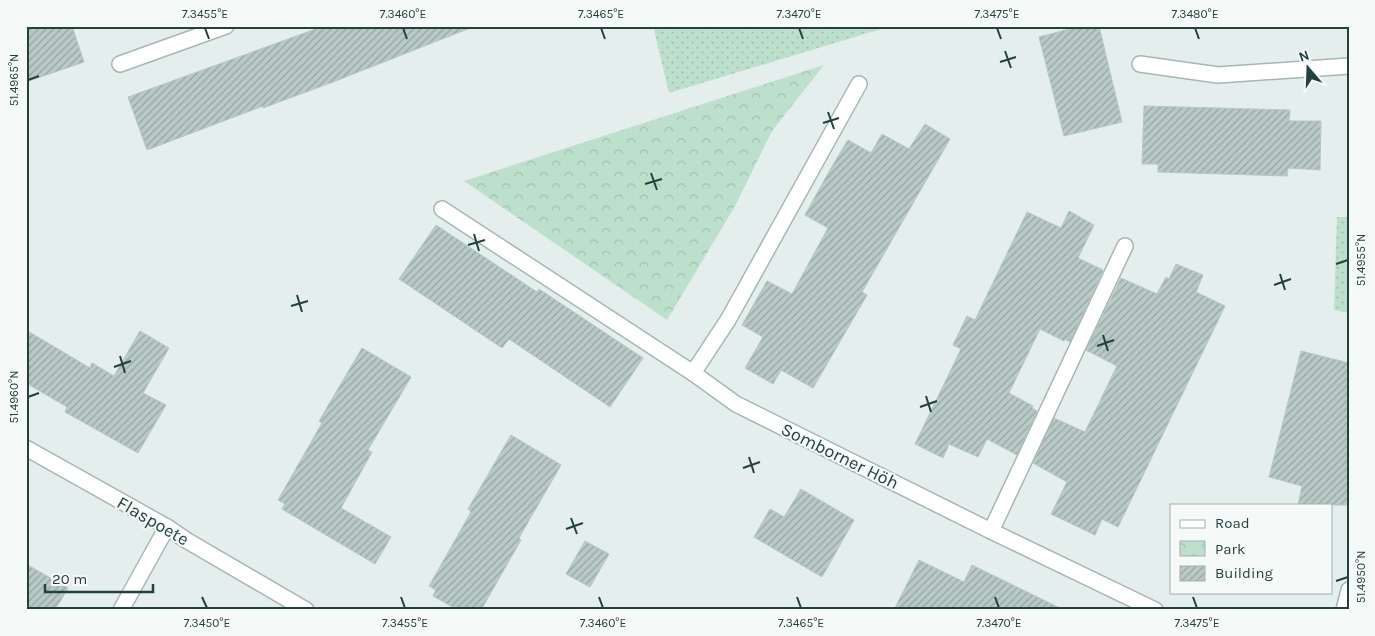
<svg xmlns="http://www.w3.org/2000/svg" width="1375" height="636" viewBox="0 0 1375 636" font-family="Karla,sans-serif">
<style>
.grass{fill:url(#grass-dots)}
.park{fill:url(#park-crowns)}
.building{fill:url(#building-hatch);stroke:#b6c8c4}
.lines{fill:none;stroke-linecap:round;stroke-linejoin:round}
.minor-casing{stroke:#a6b7b5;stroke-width:18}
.minor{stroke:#fff;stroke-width:15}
.ticks{fill:none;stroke:#23413f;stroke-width:2}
.labels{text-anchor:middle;stroke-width:4;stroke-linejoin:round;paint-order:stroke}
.street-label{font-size:18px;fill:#23413f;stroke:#f5faf9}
.neatline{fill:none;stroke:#23413f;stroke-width:2}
.ticks-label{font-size:12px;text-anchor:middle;fill:#23413f}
</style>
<defs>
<pattern id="grass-dots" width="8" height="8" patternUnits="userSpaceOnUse" patternTransform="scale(1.25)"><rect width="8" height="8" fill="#bde0cd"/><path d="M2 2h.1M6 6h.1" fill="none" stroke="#a2c1b1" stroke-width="1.8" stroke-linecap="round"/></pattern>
<pattern id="park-crowns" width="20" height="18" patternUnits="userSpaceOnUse" patternTransform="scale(1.25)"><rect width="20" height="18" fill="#bde0cd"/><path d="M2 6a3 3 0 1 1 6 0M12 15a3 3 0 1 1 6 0" fill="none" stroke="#a2c1b1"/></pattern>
<pattern id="building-hatch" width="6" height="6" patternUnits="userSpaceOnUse" patternTransform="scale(1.25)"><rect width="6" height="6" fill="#b9c9c5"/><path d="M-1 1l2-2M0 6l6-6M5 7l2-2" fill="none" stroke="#96a5a1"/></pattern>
</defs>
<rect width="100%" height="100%" fill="#e4eeec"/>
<g class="grass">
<path d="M 653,26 L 891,26 L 669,93 Z"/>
<path d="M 1337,217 L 1349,217 L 1349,313 L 1334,310 Z"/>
</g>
<path class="park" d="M 824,65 L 772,131 L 735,206 L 667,320 L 464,181 Z"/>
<g class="building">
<path d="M 26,26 L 72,26 L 84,62 L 26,82 Z"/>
<path d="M 324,26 L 470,26 L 470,28 L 333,82 L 263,108 L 263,106 L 147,150 L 128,97 Z"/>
<path d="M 1081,26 L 1099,26 L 1122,122 L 1064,136 L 1039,37 Z"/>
<path d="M 1144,106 L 1290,110 L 1289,121 L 1321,121 L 1320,170 L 1288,168 L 1287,176 L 1158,172 L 1158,164 L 1142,164 Z"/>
<path d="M 925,124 L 950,139 L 862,292 L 867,295 L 813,388 L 781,370 L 773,384 L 745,368 L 763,337 L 742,325 L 767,281 L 792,294 L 828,228 L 805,215 L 831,168 L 848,140 L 871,153 L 882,134 L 909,149 Z"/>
<path d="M 1069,211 L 1094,225 L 1078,258 L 1103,270 L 1070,342 L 1065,339 L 1064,341 L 1040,329 L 1009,393 L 1033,406 L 1032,408 L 1037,411 L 1017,455 L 987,439 L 978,457 L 949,444 L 943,458 L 915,444 L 961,349 L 953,345 L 967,316 L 975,320 L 1027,212 L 1061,228 Z"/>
<path d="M 436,225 L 537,292 L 539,289 L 643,358 L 610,407 L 509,339 L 502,348 L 399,279 Z"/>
<path d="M 1176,264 L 1203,275 L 1196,292 L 1225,306 L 1118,527 L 1102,519 L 1095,535 L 1051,514 L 1067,482 L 1033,463 L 1054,418 L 1085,432 L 1117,366 L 1086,350 L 1121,278 L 1157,294 L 1166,277 L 1169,279 Z"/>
<path d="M 26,330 L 90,368 L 92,363 L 114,376 L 140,331 L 169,348 L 143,393 L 166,405 L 138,453 L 65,412 L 67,407 L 26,383 Z"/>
<path d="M 362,348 L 411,377 L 368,450 L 372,452 L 341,508 L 391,537 L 375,564 L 282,509 L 285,504 L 278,500 L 322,423 L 319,421 Z"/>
<path d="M 1301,351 L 1349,363 L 1349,505 L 1298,505 L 1302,486 L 1269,477 Z"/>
<path d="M 511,435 L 561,465 L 519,538 L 521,540 L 481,610 L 458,610 L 433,596 L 436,590 L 429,586 L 471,512 L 468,509 Z"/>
<path d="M 801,489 L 854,520 L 822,577 L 754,537 L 770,509 L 784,517 Z"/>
<path d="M 585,541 L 609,554 L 590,587 L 566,574 Z"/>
<path d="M 919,560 L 964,582 L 972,565 L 1064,610 L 894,610 Z"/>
<path d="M 26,564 L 68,588 L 55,610 L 26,610 Z"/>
</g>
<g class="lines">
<defs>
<g id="minor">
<path d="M 120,64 L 226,26"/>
<path d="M 1140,64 L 1218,75 L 1349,66"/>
<path d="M 442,209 L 693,373 L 736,404 L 991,531 L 1155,610"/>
<path d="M 693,373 L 728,320 L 859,84"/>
<path d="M 26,448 L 167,527 L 186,540 L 306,610"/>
<path d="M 991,531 L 1125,246"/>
<path d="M 121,610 L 167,527"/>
<path d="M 1344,610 L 1349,590"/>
</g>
</defs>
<use href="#minor" class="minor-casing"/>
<use href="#minor" class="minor"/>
</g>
<path class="ticks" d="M 205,28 L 209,39M 403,28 L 407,39M 601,28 L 605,39M 799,28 L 803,39M 997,28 L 1001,39M 1195,28 L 1199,39M 1005,51 L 1011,68M 1000,62 L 1016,57M 28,80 L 39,76M 828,112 L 834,129M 823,123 L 839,118M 651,173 L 657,190M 645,184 L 662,179M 474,234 L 479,251M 468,245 L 485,240M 1336,264 L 1348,260M 1280,274 L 1285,290M 1274,285 L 1291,279M 297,295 L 302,312M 291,306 L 308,301M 1103,335 L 1108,351M 1097,346 L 1114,340M 120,356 L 125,373M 114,367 L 131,361M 926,396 L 931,412M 28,397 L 39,393M 920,407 L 937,401M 749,457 L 754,473M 743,468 L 760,462M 571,518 L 577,534M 566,529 L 583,523M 1336,581 L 1348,577M 202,597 L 207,608M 401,597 L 405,608M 599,597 L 603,608M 797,597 L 801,608M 995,597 L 999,608M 1193,597 L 1197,608"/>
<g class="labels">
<g class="street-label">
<text transform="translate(840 456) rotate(26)" y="6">Somborner Höh</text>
<text transform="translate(153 521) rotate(30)" y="6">Flaspoete</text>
</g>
</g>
<rect width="1375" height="636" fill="none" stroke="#f5faf9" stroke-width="55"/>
<rect x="1170" y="504" width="162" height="90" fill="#f5faf9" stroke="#a1b0af"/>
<rect x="1180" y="520" width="25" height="8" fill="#ffffff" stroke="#a1b0af"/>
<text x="1215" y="528" font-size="15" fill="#23413f">Road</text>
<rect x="1180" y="541" width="25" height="15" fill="url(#park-crowns)" stroke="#a1b0af"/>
<text x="1215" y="554" font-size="15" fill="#23413f">Park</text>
<rect x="1180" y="566" width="25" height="15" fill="url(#building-hatch)" stroke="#a1b0af"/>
<text x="1215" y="578" font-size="15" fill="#23413f">Building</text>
<g transform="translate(1308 68) rotate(341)" stroke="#f5faf9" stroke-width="4" paint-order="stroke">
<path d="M0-4L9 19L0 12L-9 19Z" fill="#23413f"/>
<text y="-8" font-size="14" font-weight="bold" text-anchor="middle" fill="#23413f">N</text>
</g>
<path d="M45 584v8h108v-8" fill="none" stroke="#23413f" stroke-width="2.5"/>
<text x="52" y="584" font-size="15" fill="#23413f" stroke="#f5faf9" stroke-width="4" paint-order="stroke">20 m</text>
<rect x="28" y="28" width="1320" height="580" class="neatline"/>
<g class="ticks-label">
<text x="205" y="18">7.3455°E</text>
<text x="403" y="18">7.3460°E</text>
<text x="601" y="18">7.3465°E</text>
<text x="799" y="18">7.3470°E</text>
<text x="997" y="18">7.3475°E</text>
<text x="1195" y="18">7.3480°E</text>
<text transform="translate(14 80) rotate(-90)" y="4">51.4965°N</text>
<text transform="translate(1361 260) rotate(-90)" y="4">51.4955°N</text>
<text transform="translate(14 397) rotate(-90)" y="4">51.4960°N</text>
<text transform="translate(1361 577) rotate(-90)" y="4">51.4950°N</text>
<text x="207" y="627">7.3450°E</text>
<text x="405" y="627">7.3455°E</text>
<text x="603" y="627">7.3460°E</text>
<text x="801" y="627">7.3465°E</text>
<text x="999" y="627">7.3470°E</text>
<text x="1197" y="627">7.3475°E</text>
</g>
</svg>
